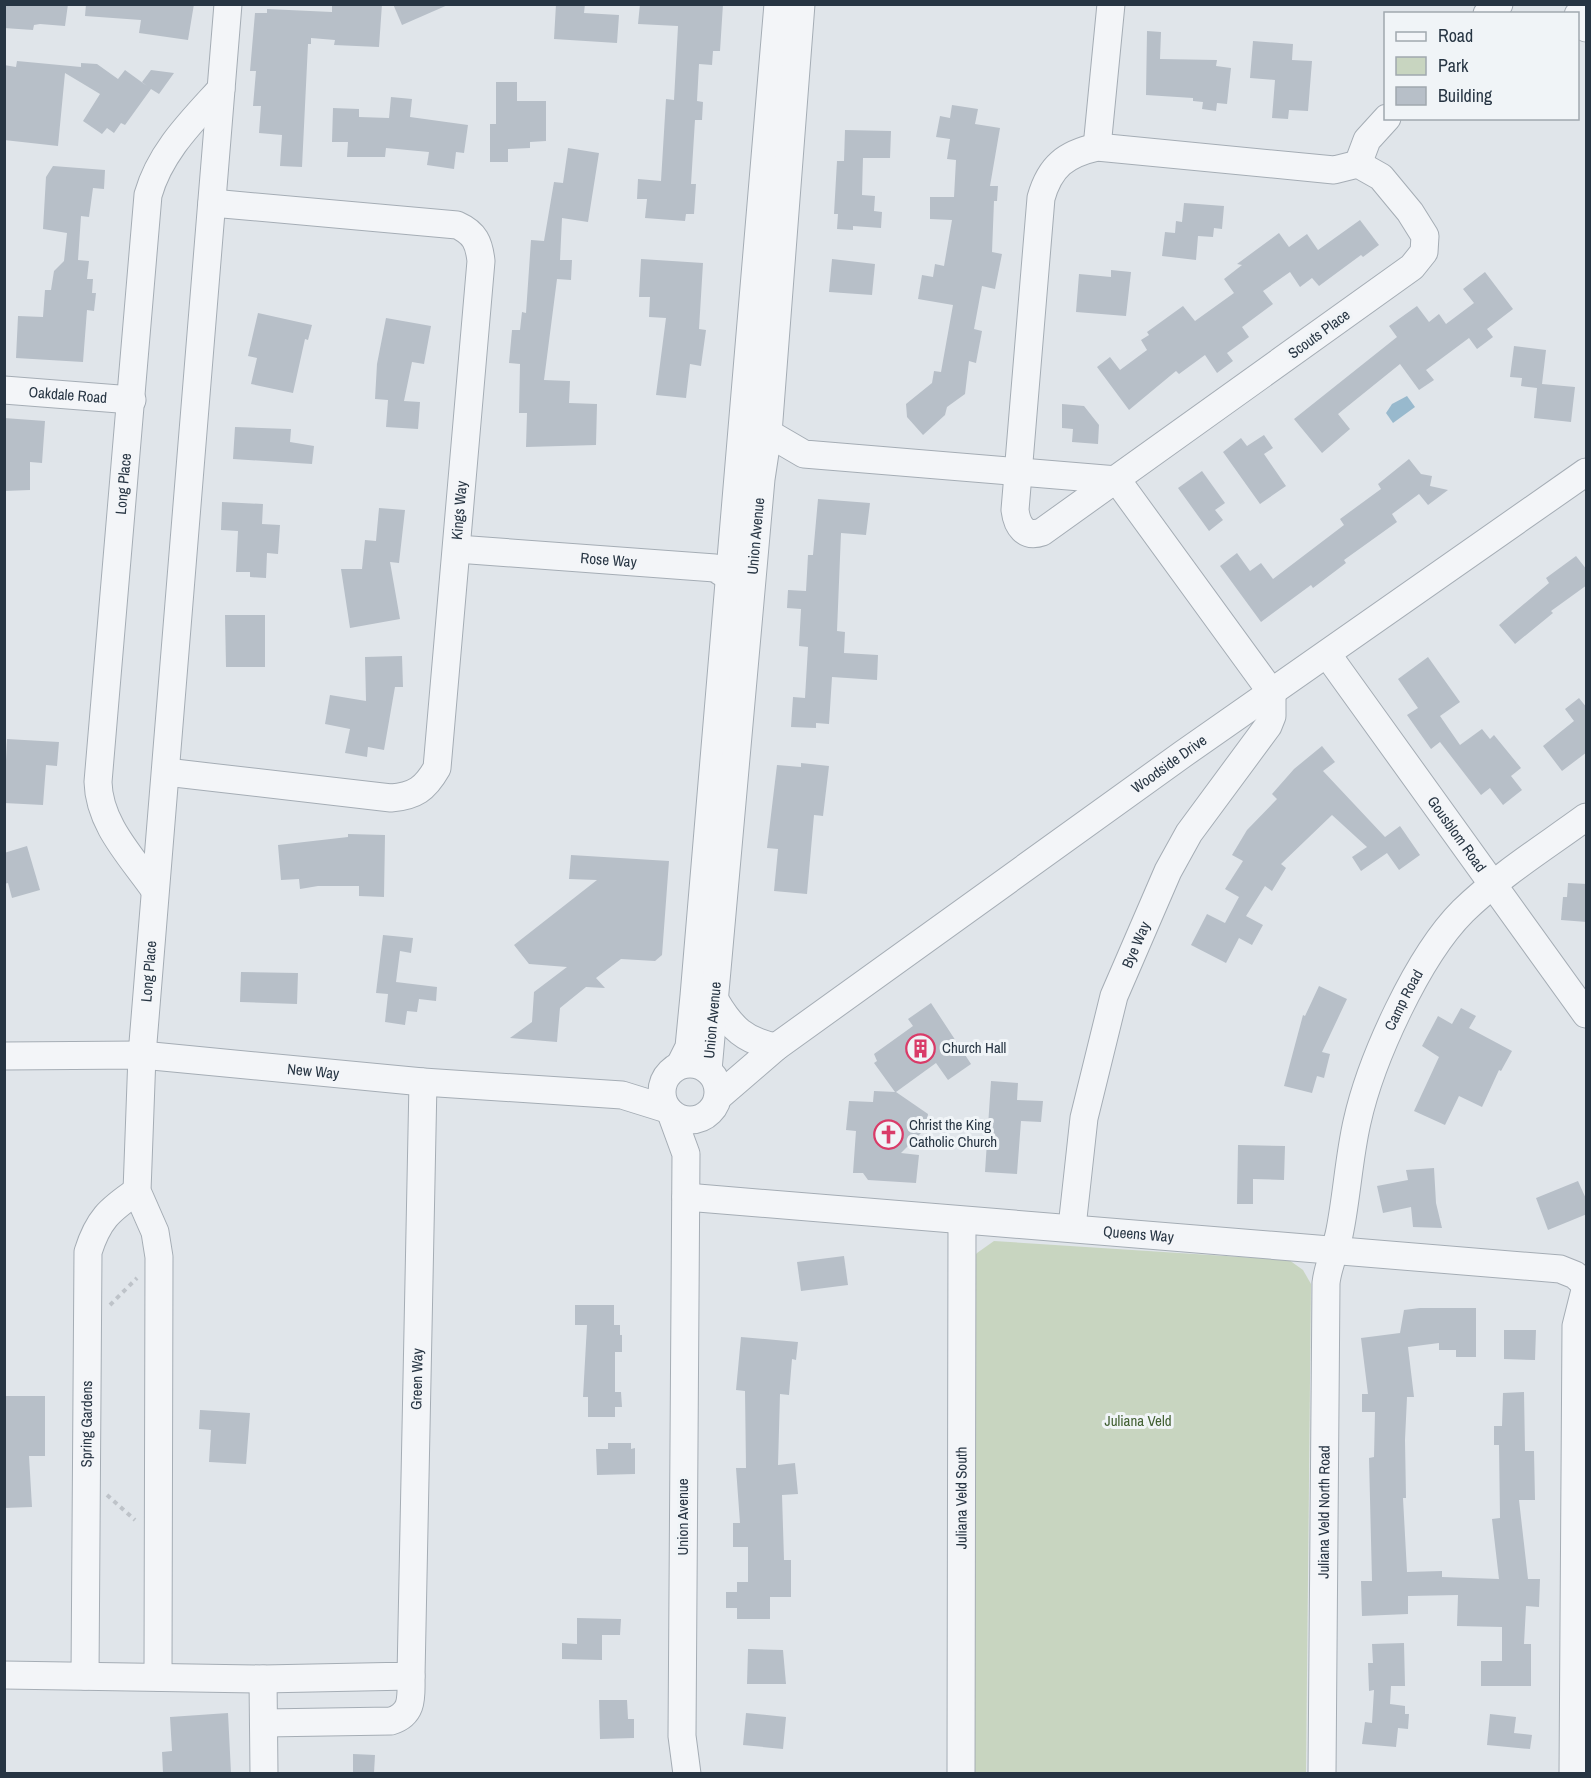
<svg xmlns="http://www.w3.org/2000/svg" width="1591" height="1778" viewBox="0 0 1591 1778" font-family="'Archivo Narrow',sans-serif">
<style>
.green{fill:#c8d5c0}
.water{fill:#98b9cd}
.building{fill:#b7bfc8}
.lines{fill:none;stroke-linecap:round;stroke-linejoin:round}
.minor-casing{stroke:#a5adb5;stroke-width:29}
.path{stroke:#bec3c9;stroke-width:4;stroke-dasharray:4.5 4.5;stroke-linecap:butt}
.minor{stroke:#f3f5f8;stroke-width:27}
.labels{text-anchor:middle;stroke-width:6;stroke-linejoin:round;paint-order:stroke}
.street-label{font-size:15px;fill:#273543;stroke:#f0f4f7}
.poi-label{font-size:15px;fill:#273543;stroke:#f0f4f7;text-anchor:start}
.park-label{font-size:15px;fill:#426033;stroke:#f0f4f7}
</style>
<rect width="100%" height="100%" fill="#e0e5ea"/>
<path class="green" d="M 994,1241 L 1289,1260 L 1303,1270 L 1311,1284 L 1306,1773 L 971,1773 L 968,1264 L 977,1253 Z"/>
<path class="water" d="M 1407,396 L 1415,407 L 1393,423 L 1386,413 L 1392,404 Z"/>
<g class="building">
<path d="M 4,4 L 68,4 L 65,26 L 40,24 L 34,25 L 33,30 L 4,28 Z"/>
<path d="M 86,4 L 194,4 L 188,40 L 139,33 L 141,20 L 85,16 Z"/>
<path d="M 332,4 L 382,4 L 379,47 L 334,45 L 335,40 L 311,38 L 311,44 L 308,44 L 302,167 L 280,166 L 282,135 L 259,133 L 261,106 L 253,106 L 256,71 L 250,71 L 255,13 L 267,13 L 267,9 L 332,12 Z"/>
<path d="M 393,4 L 450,4 L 402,25 Z"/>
<path d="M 556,4 L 585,4 L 584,13 L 619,15 L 617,43 L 554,39 Z"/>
<path d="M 640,4 L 723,4 L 720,51 L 713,51 L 712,65 L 699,64 L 697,101 L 703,102 L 702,120 L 695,120 L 691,184 L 696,184 L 694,214 L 686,214 L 685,221 L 645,218 L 647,199 L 637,199 L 638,179 L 661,181 L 666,99 L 674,100 L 678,26 L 638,24 Z"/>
<path d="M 1147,31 L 1161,32 L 1160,59 L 1217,60 L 1216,66 L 1231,68 L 1227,104 L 1217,103 L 1216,111 L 1202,109 L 1203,102 L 1193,101 L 1193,98 L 1146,95 Z"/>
<path d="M 1253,41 L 1293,44 L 1292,60 L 1312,61 L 1308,111 L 1289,110 L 1288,119 L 1272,118 L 1275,80 L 1250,78 Z"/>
<path d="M 17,61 L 81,67 L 81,63 L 97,64 L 118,79 L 125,70 L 147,86 L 142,82 L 151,70 L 174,73 L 159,94 L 151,89 L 125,125 L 121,123 L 114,133 L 107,128 L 102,134 L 83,121 L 100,94 L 65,73 L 58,146 L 4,140 L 4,65 L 16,67 Z"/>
<path d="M 496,82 L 517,82 L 517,101 L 546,101 L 546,141 L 530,142 L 530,148 L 508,149 L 508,162 L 490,162 L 490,124 L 496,124 Z"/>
<path d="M 391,97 L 412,99 L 410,117 L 468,125 L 464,153 L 456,152 L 454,169 L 427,165 L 429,152 L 386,148 L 385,157 L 347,157 L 348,142 L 332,142 L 333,108 L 359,109 L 359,117 L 389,118 Z"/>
<path d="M 952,105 L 978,109 L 975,124 L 1000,128 L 990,186 L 998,186 L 997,201 L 994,201 L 992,252 L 1002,254 L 995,289 L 982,286 L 974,329 L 982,331 L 976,363 L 969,361 L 965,394 L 947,407 L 945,415 L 923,435 L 907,417 L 906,404 L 932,383 L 934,371 L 941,372 L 953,305 L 918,299 L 922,275 L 933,277 L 935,264 L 944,266 L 952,220 L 930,219 L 930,197 L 954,197 L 956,160 L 947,159 L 950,139 L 936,137 L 940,116 L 950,118 Z"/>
<path d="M 845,130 L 891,131 L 890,158 L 863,158 L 862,195 L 875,196 L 874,211 L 882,212 L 881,228 L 853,226 L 853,230 L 837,229 L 838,214 L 834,214 L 837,161 L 844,161 Z"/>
<path d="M 568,148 L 599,153 L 588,222 L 562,218 L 560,260 L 572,260 L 571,280 L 557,279 L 544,380 L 570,381 L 569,403 L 597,404 L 596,445 L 526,447 L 527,413 L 519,413 L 520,364 L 509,363 L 512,330 L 520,330 L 522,312 L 526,313 L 531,240 L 544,241 L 554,182 L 563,183 Z"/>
<path d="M 53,166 L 105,170 L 104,189 L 93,188 L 89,217 L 81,216 L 78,260 L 89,261 L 87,279 L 93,279 L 92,293 L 96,293 L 94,311 L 87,310 L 83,362 L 16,358 L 18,316 L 43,317 L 45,290 L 51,290 L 54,271 L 64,261 L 67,233 L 43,229 L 46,177 Z"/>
<path d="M 1184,203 L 1224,206 L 1222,229 L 1214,228 L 1213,237 L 1198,236 L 1196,260 L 1162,256 L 1165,232 L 1175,233 L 1176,221 L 1182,222 Z"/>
<path d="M 1360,220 L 1379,245 L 1363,257 L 1361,255 L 1319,286 L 1312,278 L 1300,287 L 1290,272 L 1263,291 L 1273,304 L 1242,327 L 1249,337 L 1227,353 L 1233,361 L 1217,373 L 1205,355 L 1179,374 L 1176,371 L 1129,410 L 1097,367 L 1110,357 L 1120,370 L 1147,350 L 1141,340 L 1149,335 L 1147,332 L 1183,306 L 1195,321 L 1234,293 L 1224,279 L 1242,265 L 1237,264 L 1279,233 L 1289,247 L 1307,234 L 1318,250 Z"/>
<path d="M 641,259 L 703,263 L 699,329 L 706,330 L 701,366 L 690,364 L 686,398 L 656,395 L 666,318 L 649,317 L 650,297 L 639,297 Z"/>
<path d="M 832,259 L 875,264 L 872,295 L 829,292 Z"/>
<path d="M 1111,270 L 1131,272 L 1126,316 L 1076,312 L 1079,274 L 1111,277 Z"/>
<path d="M 1485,272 L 1513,309 L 1487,329 L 1493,337 L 1477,349 L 1469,338 L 1426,370 L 1434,380 L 1419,390 L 1400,364 L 1338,414 L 1350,429 L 1322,453 L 1294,419 L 1397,337 L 1389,326 L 1417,306 L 1429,322 L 1439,314 L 1446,324 L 1474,303 L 1463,289 Z"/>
<path d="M 258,313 L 312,325 L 308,340 L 305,339 L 293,393 L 251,384 L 257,358 L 248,356 Z"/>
<path d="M 386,318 L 431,326 L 424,364 L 412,362 L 404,401 L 420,402 L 418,429 L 386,427 L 388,400 L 375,399 L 377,364 Z"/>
<path d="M 1514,346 L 1546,350 L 1542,384 L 1575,387 L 1571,422 L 1534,418 L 1537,388 L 1521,386 L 1522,378 L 1510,377 Z"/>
<path d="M 1062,404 L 1084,406 L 1099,425 L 1098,444 L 1072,442 L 1073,429 L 1062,428 Z"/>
<path d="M 4,418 L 45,421 L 42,463 L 30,462 L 30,490 L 4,491 Z"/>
<path d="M 235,427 L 291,429 L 290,442 L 314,446 L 312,464 L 233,459 Z"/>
<path d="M 1264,435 L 1273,448 L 1264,454 L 1286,486 L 1260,504 L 1223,452 L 1241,438 L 1247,446 Z"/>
<path d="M 1409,459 L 1421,474 L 1432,476 L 1430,486 L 1448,490 L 1428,505 L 1419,494 L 1392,514 L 1397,522 L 1344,560 L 1346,563 L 1313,588 L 1311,585 L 1261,622 L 1220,566 L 1237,553 L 1250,571 L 1261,563 L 1273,579 L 1344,525 L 1340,519 L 1381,489 L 1378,484 Z"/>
<path d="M 1202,471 L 1225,503 L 1215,510 L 1223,520 L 1209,531 L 1178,488 Z"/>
<path d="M 818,499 L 870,503 L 866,535 L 841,533 L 837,631 L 845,632 L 844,653 L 878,655 L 877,680 L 832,677 L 829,724 L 816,723 L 816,728 L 791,727 L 793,697 L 805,698 L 808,647 L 799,646 L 801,609 L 787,608 L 788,590 L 806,591 L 808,555 L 813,555 Z"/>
<path d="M 222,502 L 263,504 L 262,524 L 280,525 L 278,554 L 267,553 L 266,578 L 250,577 L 250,572 L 236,572 L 238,531 L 221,530 Z"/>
<path d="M 379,508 L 405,510 L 399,563 L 390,562 L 400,619 L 350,628 L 341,569 L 362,569 L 365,540 L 376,541 Z"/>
<path d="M 1576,556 L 1587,570 L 1587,585 L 1551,611 L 1553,613 L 1515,644 L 1499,625 L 1549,583 L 1546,578 Z"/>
<path d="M 225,615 L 265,615 L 265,667 L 226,667 Z"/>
<path d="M 402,656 L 403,687 L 395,687 L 384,750 L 368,747 L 367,757 L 345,753 L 350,729 L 325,724 L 330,695 L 366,701 L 365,657 Z"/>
<path d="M 1428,657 L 1460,702 L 1440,716 L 1460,745 L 1482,729 L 1490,739 L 1494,735 L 1521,768 L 1511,776 L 1522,790 L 1503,805 L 1490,788 L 1481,795 L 1440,742 L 1431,749 L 1407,715 L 1418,708 L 1398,679 Z"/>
<path d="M 1579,698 L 1587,708 L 1587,752 L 1562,771 L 1543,746 L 1574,721 L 1565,709 Z"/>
<path d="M 7,739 L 59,742 L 57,766 L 46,765 L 43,805 L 4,803 Z"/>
<path d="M 1322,746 L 1335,762 L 1323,771 L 1385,837 L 1400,826 L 1420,855 L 1399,870 L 1387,853 L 1361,871 L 1352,857 L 1367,847 L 1332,815 L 1281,864 L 1286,868 L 1272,891 L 1265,886 L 1246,916 L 1263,925 L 1252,945 L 1239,938 L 1226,963 L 1191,945 L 1207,914 L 1225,923 L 1239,897 L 1225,889 L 1243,861 L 1232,855 L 1247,830 L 1277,799 L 1272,794 L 1294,769 Z"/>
<path d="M 801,763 L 829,766 L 823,816 L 814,815 L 807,894 L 774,891 L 778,849 L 767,848 L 777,765 L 801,767 Z"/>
<path d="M 348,834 L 385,835 L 384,897 L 359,896 L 359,886 L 318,886 L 300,889 L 299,879 L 281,880 L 278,845 L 348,837 Z"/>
<path d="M 27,846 L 40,890 L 12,898 L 8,883 L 4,884 L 4,853 Z"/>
<path d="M 571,855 L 669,861 L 662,955 L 655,961 L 621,959 L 596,978 L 605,988 L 586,987 L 560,1008 L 557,1042 L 510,1038 L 532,1022 L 534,992 L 567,967 L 529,964 L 514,945 L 597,880 L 569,879 Z"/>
<path d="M 1568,883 L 1587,884 L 1587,922 L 1561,920 L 1563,897 L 1567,897 Z"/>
<path d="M 383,935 L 413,938 L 411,953 L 400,951 L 396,982 L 437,987 L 436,1001 L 419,999 L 417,1012 L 407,1011 L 405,1025 L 385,1022 L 388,994 L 376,993 Z"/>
<path d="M 241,972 L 298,973 L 297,1004 L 240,1002 Z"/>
<path d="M 1319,986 L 1347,999 L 1322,1052 L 1330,1054 L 1324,1078 L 1317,1076 L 1312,1093 L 1284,1086 L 1303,1015 L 1305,1016 Z"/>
<path d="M 931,1003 L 971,1064 L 948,1080 L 936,1063 L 896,1092 L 928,1114 L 926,1128 L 901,1153 L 919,1155 L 916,1183 L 868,1180 L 863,1173 L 853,1173 L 856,1131 L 846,1130 L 849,1101 L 873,1102 L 874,1091 L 895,1092 L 874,1063 L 877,1061 L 874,1054 L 913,1026 L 908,1019 Z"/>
<path d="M 1461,1008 L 1476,1016 L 1469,1028 L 1512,1051 L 1501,1071 L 1499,1070 L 1482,1107 L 1459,1096 L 1445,1125 L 1414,1111 L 1439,1057 L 1422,1046 L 1438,1016 L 1452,1024 Z"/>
<path d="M 991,1081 L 1018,1083 L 1017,1100 L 1043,1101 L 1041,1122 L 1021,1121 L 1017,1174 L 985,1172 Z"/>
<path d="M 1238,1145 L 1285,1146 L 1284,1180 L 1253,1179 L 1253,1204 L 1237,1204 Z"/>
<path d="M 1434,1168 L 1436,1203 L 1442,1228 L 1413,1227 L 1411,1207 L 1383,1213 L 1377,1186 L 1408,1180 L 1406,1170 Z"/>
<path d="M 1578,1181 L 1587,1201 L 1587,1214 L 1548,1230 L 1536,1198 Z"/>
<path d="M 844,1256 L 848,1285 L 801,1291 L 797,1262 Z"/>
<path d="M 575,1305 L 614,1305 L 614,1325 L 620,1325 L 620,1335 L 622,1335 L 622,1352 L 615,1352 L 615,1392 L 621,1392 L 622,1407 L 615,1407 L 615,1417 L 588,1417 L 588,1397 L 583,1397 L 587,1325 L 575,1325 Z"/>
<path d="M 1420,1308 L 1476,1308 L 1476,1357 L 1456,1357 L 1456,1350 L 1439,1350 L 1439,1343 L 1408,1347 L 1414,1397 L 1407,1397 L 1405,1440 L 1406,1498 L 1403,1498 L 1407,1572 L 1442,1571 L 1442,1577 L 1499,1579 L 1492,1519 L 1500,1518 L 1499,1445 L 1494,1445 L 1494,1426 L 1502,1426 L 1503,1393 L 1524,1392 L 1525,1451 L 1534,1451 L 1535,1500 L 1519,1500 L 1528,1579 L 1540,1579 L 1539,1607 L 1526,1606 L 1524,1644 L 1531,1644 L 1531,1686 L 1481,1686 L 1481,1661 L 1502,1661 L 1502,1627 L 1457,1626 L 1458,1595 L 1408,1596 L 1408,1614 L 1362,1616 L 1361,1581 L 1372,1581 L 1369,1458 L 1374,1457 L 1375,1412 L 1362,1412 L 1362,1394 L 1368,1394 L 1361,1338 L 1400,1333 L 1404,1310 Z"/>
<path d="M 1504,1330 L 1536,1330 L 1535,1360 L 1504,1359 Z"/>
<path d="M 741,1337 L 798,1342 L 796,1360 L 792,1359 L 789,1395 L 780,1394 L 778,1465 L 795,1463 L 798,1494 L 782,1495 L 784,1560 L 791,1560 L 791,1597 L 770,1597 L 770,1619 L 737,1619 L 737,1608 L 726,1608 L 726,1592 L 737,1592 L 737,1582 L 748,1582 L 748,1547 L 733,1547 L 733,1523 L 740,1523 L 736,1468 L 746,1468 L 745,1391 L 736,1390 Z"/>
<path d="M 4,1396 L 45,1396 L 45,1456 L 29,1456 L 32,1507 L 4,1508 Z"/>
<path d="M 200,1410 L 250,1413 L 246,1464 L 209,1462 L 211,1430 L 199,1429 Z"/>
<path d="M 608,1443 L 631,1443 L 631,1449 L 635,1448 L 635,1474 L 597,1475 L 596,1449 L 608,1449 Z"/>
<path d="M 577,1618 L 621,1619 L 620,1635 L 602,1635 L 602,1660 L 562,1659 L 562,1643 L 577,1644 Z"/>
<path d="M 1404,1643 L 1405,1686 L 1391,1686 L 1390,1704 L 1405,1706 L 1405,1714 L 1409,1714 L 1408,1729 L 1398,1728 L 1396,1747 L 1362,1744 L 1365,1722 L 1372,1723 L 1374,1690 L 1369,1691 L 1368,1663 L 1373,1663 L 1372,1644 Z"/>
<path d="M 748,1649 L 783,1650 L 786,1684 L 747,1684 Z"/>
<path d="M 599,1700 L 627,1700 L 628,1719 L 634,1719 L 634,1738 L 600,1739 Z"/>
<path d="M 228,1713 L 231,1773 L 163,1773 L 162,1752 L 172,1751 L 170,1717 Z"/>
<path d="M 746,1713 L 786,1717 L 783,1749 L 743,1745 Z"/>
<path d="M 1490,1714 L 1516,1717 L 1514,1733 L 1532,1735 L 1530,1749 L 1487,1745 Z"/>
<path d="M 353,1754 L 375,1755 L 374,1773 L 353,1773 Z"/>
</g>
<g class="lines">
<defs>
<g id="minor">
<path d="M 1487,14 L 1499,4"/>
<path d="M 1578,15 L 1586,28"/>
<path d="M 1097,147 L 1334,170 L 1358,164 L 1381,177 L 1410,212 L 1425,236 L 1424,252 L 1412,267 L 1042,532 C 1025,538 1017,526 1015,510 L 1041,198 C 1050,166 1066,154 1097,147 Z"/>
<path d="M 1097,147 L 1111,4"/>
<path d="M 1358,164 L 1367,140 L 1387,118"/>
<path id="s1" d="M 4,390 L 132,400"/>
<path d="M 754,430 L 768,433 L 804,454 L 1117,480"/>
<path id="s2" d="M 457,549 L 715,568 L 743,586"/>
<path id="s3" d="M 1327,654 L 1586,1014"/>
<path id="s4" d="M 166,772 L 391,798 C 415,796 425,789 437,768 L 481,261 C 479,243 475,233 457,225 L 212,203"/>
<path id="s5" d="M 154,889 C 131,856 99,824 98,782 L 148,195 C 160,152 192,121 221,89"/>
<path d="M 715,1000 C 731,1028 745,1041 776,1047"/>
<path id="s6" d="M 4,1056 L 142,1055 L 423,1082 L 622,1095 L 667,1109"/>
<circle cx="690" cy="1092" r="28"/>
<path d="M 680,1065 L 689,1047 L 694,996 L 778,4"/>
<path id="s7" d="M 708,1070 L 761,479 L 768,433 L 801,4"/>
<path id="s8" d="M 718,1097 L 776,1047 L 1183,754 L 1586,472"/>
<path d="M 671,1113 L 686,1154 L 682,1736 L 687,1774"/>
<path id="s9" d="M 686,1197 L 1560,1269 L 1575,1275 L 1586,1285"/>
<path id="s10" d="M 1072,1227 L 1084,1118 L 1114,996 L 1168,871 L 1189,833 L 1268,726 L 1272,716 L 1272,693 L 1117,480"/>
<path id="s11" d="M 4,1675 L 263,1679 L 411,1676 L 423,1082"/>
<path id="s12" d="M 85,1676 L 88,1252 C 98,1220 109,1210 137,1191"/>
<path id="s13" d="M 158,1677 L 159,1257 L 155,1232 L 137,1191 L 142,1055 L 228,4"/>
<path d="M 263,1679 L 264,1774"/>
<path d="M 264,1723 L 391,1721 C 414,1714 411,1696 411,1676"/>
<path id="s14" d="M 961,1774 L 962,1221"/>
<path id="s15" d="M 1322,1774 L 1326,1283 C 1328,1264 1337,1248 1340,1230 C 1347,1194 1349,1157 1357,1122 C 1371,1059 1418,956 1463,911 C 1500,875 1545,847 1586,817"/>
<path d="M 1573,1774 L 1576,1326 L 1586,1286"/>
</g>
</defs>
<use href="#minor" class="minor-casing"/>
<g class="path">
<path d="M 110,1305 L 137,1278"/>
<path d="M 107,1495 L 135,1520"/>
</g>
<use href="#minor" class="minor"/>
</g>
<defs>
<symbol id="building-ring" viewBox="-11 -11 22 22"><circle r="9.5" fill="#f0f4f7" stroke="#d93b68" stroke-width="1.5"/><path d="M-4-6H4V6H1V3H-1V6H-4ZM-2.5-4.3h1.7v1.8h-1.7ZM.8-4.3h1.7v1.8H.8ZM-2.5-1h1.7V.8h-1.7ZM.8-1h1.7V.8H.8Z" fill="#d93b68"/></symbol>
<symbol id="church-ring" viewBox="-11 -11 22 22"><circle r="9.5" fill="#f0f4f7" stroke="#d93b68" stroke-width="1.5"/><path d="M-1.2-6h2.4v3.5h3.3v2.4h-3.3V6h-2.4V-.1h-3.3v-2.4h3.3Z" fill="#d93b68"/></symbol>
</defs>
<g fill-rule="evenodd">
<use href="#building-ring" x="904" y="1032" width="33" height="33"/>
<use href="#church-ring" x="872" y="1118" width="33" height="33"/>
</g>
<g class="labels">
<g class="street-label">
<text transform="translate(1319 334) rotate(-36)" y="5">Scouts Place</text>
<text dy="5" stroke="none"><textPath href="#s1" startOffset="64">Oakdale Road</textPath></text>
<text dy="5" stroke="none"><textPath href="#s5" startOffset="422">Long Place</textPath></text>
<text dy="5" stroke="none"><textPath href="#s4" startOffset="543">Kings Way</textPath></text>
<text dy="5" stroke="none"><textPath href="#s7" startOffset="536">Union Avenue</textPath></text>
<text dy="5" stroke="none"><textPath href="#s2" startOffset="152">Rose Way</textPath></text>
<text dy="5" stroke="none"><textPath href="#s8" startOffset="561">Woodside Drive</textPath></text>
<text dy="5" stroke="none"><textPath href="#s3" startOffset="222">Gousblom Road</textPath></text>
<text dy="5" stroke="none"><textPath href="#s10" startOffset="291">Bye Way</textPath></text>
<text dy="5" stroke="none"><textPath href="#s13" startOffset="710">Long Place</textPath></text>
<text dy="5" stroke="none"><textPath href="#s15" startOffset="786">Camp Road</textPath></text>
<text dy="5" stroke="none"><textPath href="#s7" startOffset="50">Union Avenue</textPath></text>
<text dy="5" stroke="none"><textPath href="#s6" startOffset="310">New Way</textPath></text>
<text dy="5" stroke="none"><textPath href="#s9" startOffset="454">Queens Way</textPath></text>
<text dy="5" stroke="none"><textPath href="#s11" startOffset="704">Green Way</textPath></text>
<text dy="5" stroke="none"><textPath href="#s12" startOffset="252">Spring Gardens</textPath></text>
<text dy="5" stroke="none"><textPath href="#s14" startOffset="276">Juliana Veld South</textPath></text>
<text dy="5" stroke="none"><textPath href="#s15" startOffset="262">Juliana Veld North Road</textPath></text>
<text transform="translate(683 1517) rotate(-90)" y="5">Union Avenue</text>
</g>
<g class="poi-label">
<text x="942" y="1053">Church Hall</text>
<text x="909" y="1130">Christ the King<tspan x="909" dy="17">Catholic Church</tspan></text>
</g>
<g class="park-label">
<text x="1138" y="1426">Juliana Veld</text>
</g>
</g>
<rect width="1591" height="1778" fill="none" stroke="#273543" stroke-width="12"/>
<rect x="1384" y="12" width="195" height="108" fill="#f0f4f7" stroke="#a0a8af" stroke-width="1.5"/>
<rect x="1396" y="32" width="30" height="9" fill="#f3f5f8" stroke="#a0a8af" stroke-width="1.5"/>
<text x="1438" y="42" font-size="18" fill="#273543">Road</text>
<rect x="1396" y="57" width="30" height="18" fill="#c8d5c0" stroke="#a0a8af" stroke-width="1.5"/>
<text x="1438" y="72" font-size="18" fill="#273543">Park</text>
<rect x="1396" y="87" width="30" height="18" fill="#b7bfc8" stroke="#a0a8af" stroke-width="1.5"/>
<text x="1438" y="102" font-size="18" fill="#273543">Building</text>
</svg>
